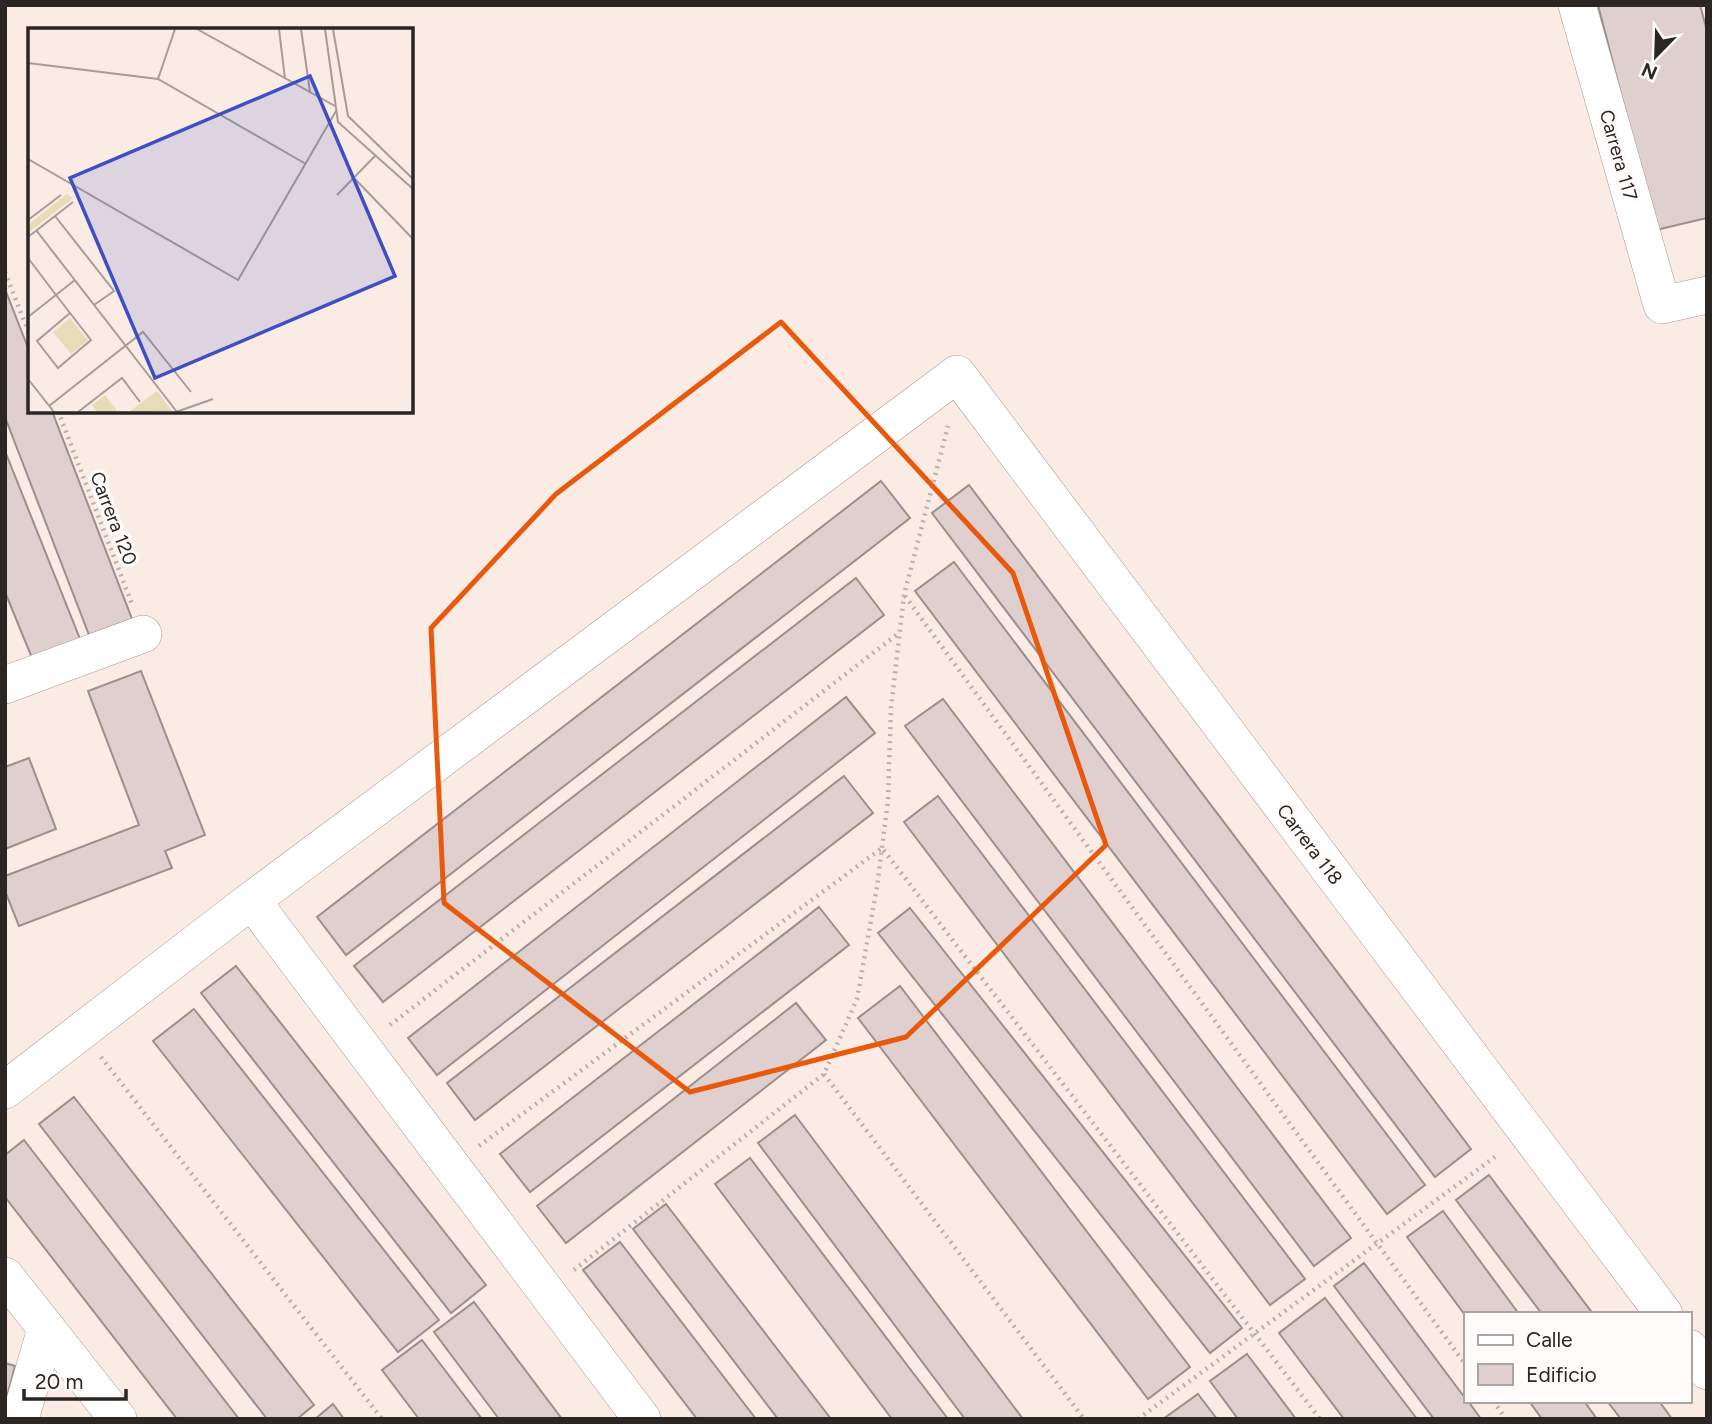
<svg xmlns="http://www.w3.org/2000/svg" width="1712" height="1424" viewBox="0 0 1712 1424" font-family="Figtree,sans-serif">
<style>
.building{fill:#dfcfcf;stroke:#9d8e8e;stroke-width:2}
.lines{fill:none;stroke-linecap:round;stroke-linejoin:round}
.minor-casing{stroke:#a99b96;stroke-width:38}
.path{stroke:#bbafaa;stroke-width:4.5;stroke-dasharray:2 5;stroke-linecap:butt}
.minor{stroke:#fff;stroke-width:37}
.marked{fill:none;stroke:#e8590c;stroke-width:5;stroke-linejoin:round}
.labels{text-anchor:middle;stroke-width:7;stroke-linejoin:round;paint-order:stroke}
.street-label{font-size:19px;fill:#2b2523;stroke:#fefbfa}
.inset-road{fill:none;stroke:#a79c97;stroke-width:2}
.view{fill:#3e4fc3;fill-opacity:0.15;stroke:#3e4fc3;stroke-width:3.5}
.inset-edge{fill:none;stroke:#2b2523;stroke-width:3.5}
</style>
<rect width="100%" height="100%" fill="#faebe5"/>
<g class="building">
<path d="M 1598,5 L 1700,5 L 1707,31 L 1707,218 L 1656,230 Z"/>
<path d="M 5,289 L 30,353 L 30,411 L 52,411 L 132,619 L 89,635 L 5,417 Z"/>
<path d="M 5,451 L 80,639 L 32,658 L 5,592 Z"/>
<path d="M 881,481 L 910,518 L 346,955 L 317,917 Z"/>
<path d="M 969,485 L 1471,1149 L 1435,1177 L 932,513 Z"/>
<path d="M 954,562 L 1425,1185 L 1387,1214 L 915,591 Z"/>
<path d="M 856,578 L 884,615 L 383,1002 L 354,966 Z"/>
<path d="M 141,671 L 205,835 L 165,851 L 172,868 L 19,926 L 5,891 L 5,876 L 139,825 L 88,691 Z"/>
<path d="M 846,697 L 875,733 L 437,1075 L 408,1038 Z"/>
<path d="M 943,699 L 1351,1238 L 1314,1266 L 905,726 Z"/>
<path d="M 29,758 L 56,829 L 5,849 L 5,767 Z"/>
<path d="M 844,776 L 873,813 L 475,1120 L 447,1083 Z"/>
<path d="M 938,796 L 1305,1279 L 1270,1305 L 904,822 Z"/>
<path d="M 819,907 L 849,945 L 530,1192 L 500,1154 Z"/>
<path d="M 910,908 L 1242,1328 L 1210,1353 L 878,933 Z"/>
<path d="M 236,966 L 486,1285 L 451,1313 L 201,993 Z"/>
<path d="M 900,986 L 1190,1367 L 1148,1399 L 858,1018 Z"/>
<path d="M 796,1003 L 826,1040 L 566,1243 L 537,1206 Z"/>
<path d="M 194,1009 L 439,1320 L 398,1352 L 153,1041 Z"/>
<path d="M 74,1097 L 314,1405 L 297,1419 L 267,1419 L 39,1124 Z"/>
<path d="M 795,1115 L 1023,1419 L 965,1419 L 758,1143 Z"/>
<path d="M 24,1140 L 239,1419 L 177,1419 L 5,1197 L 5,1155 Z"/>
<path d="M 750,1158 L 948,1419 L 892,1419 L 715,1184 Z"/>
<path d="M 1489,1175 L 1593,1314 L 1542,1314 L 1456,1200 Z"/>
<path d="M 666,1204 L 831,1419 L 778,1419 L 633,1229 Z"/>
<path d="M 1443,1211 L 1519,1314 L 1465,1315 L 1407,1237 Z"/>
<path d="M 620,1242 L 756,1419 L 697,1419 L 583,1270 Z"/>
<path d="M 1364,1263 L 1465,1398 L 1465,1401 L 1468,1401 L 1481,1419 L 1434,1419 L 1334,1286 Z"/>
<path d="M 1325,1298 L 1417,1419 L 1344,1419 L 1279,1333 Z"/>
<path d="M 474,1302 L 562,1419 L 499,1419 L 434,1332 Z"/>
<path d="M 422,1340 L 482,1419 L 419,1419 L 382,1370 Z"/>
<path d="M 1247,1354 L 1296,1419 L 1238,1419 L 1210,1381 Z"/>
<path d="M 5,1363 L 15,1366 L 5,1404 Z"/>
<path d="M 1198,1394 L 1217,1419 L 1163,1419 Z"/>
<path d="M 1529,1401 L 1584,1401 L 1597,1419 L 1542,1419 Z"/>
<path d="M 1607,1401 L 1659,1401 L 1672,1419 L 1621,1419 Z"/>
<path d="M 333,1404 L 344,1419 L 315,1419 Z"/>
</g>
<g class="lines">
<defs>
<g id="minor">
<path d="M 1577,5 L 1662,305 L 1707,295"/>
<path d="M 5,685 L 143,634"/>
<path d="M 252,901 L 642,1419"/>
<path d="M 5,1090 L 240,909 L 957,374 L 1664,1314"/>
<path d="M 5,1276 L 118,1419"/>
<path d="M 1689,1348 L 1707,1371"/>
<path d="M 20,1419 L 46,1329"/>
</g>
</defs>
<use href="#minor" class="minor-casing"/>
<g class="path">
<path d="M 5,272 L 30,336"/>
<path d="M 58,411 L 132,604"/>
<path d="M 905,596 L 1465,1364"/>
<path d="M 390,1025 L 899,633"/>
<path d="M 101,1057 L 382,1419"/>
<path d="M 824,1074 L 1084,1419"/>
<path d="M 479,1146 L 882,848 L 1320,1419"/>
<path d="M 574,1270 L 824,1074 L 857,999 L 877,887 L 888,800 L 891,708 L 904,595 L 948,426"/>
<path d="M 1493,1401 L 1506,1419"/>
<path d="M 1138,1419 L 1499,1154"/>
</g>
<use href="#minor" class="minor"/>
</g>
<path class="marked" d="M 781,322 L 1013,573 L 1106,845 L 906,1037 L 690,1092 L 444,903 L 431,628 L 556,494 Z"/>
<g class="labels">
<g class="street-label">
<text transform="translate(1619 155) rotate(74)" y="7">Carrera 117</text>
<text transform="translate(114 518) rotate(69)" y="7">Carrera 120</text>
<text transform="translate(1310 844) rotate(53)" y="7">Carrera 118</text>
</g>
</g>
<g transform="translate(28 28)">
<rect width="385" height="385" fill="#faebe5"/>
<path d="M 39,166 L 45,170 L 0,205 L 0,197 ZM 42,290 L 60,312 L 43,326 L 25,304 ZM 129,363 L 144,383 L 101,384 ZM 77,367 L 90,384 L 69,384 L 64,377 Z" fill="#e6ddb8"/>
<path class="inset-road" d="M 169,1 L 307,78M 251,1 L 257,51M 273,1 L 282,64M 297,1 L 310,94 L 385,161M 305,1 L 320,88 L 385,151M 0,35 L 130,51 L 278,136M 130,51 L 147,1M 0,131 L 210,252 L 308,83M 327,151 L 385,211M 309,167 L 348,127M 27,188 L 86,263 L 66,277M 0,192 L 33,167M 8,202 L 149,384M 0,209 L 45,174M 0,230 L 28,267 L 63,312 L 30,340 L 9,313 L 42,285M 0,289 L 47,252M 0,351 L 26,384M 21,378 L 115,304 L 163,364M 50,384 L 94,350 L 112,374M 148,384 L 185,371"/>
<path class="view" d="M 282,48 L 367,248 L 127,350 L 42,150 Z"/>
<rect width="385" height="385" class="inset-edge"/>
</g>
<rect width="1712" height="1424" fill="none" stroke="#2b2523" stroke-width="14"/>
<rect x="1464" y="1312" width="228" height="91" fill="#fefbfa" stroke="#aaa5a4" stroke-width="2"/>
<rect x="1478" y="1335" width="35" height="10" fill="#ffffff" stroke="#aaa5a4" stroke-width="2"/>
<text x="1526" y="1347" font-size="21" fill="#2b2523">Calle</text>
<rect x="1478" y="1364" width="35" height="21" fill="#dfcfcf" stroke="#aaa5a4" stroke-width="2"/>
<text x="1526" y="1382" font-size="21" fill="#2b2523">Edificio</text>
<g transform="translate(1656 56) rotate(203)" stroke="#fefbfa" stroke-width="5" paint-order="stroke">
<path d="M0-5L12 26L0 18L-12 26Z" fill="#2b2523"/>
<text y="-10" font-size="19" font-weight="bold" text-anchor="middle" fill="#2b2523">N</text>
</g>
<path d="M24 1389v10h102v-10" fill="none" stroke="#2b2523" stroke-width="3.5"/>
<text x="35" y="1389" font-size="21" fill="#2b2523" stroke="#fefbfa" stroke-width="5" paint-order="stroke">20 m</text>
</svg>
